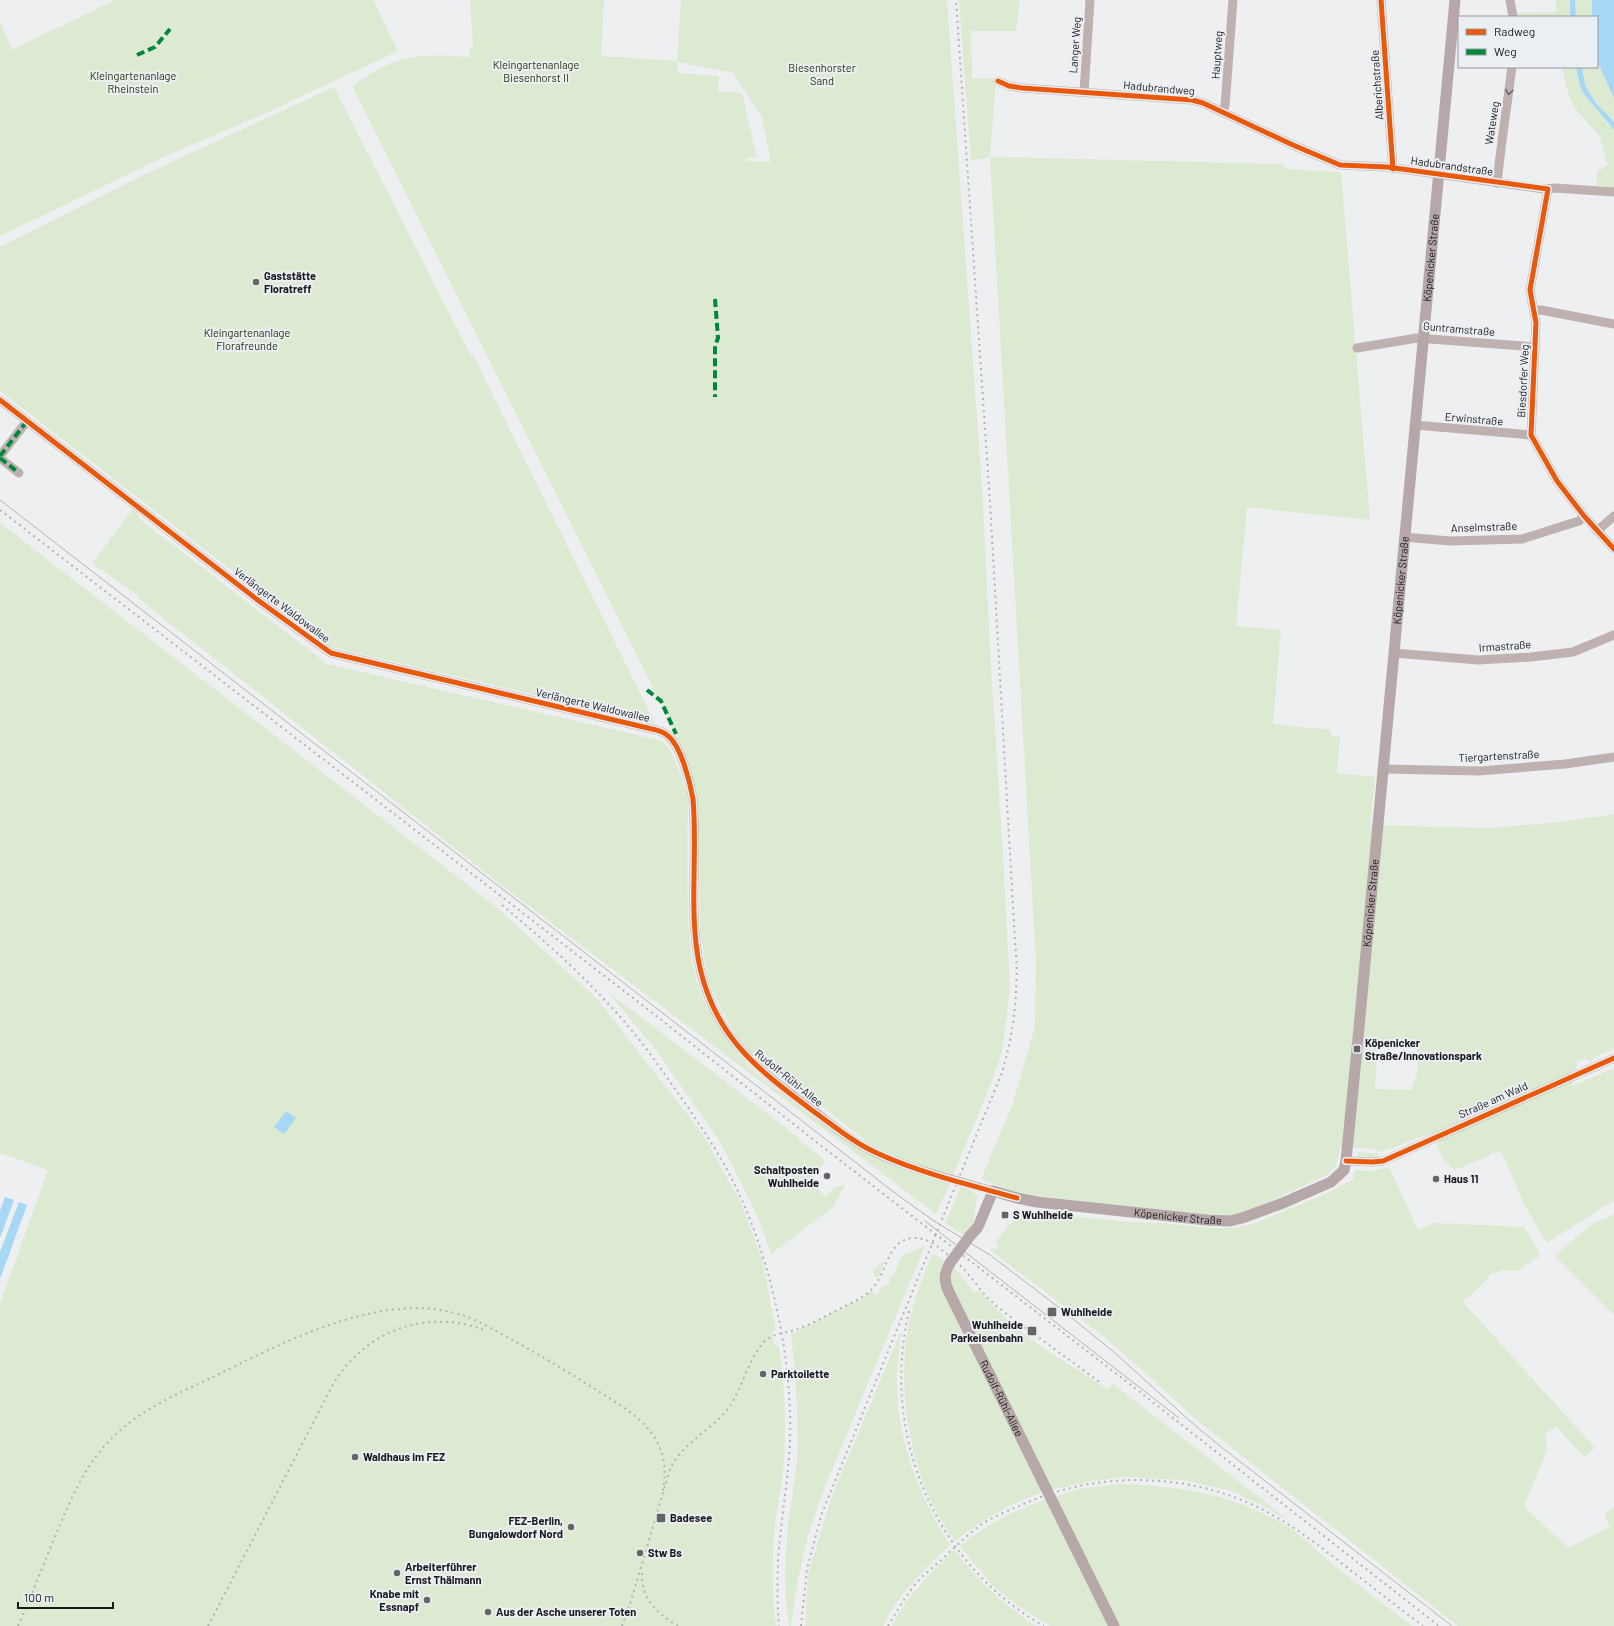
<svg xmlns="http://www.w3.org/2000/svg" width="1614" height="1626" viewBox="0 0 1614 1626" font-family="Barlow,sans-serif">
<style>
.green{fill:#dcead2;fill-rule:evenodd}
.water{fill:#a6d7f4}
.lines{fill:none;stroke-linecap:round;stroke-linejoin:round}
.minor{stroke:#beb1b0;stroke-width:9}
.major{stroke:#b6a8a8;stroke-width:11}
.tram{stroke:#b7b2b2;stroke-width:1}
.rail{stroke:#b7b2b2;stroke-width:2;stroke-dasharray:2 4;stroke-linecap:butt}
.major-bridge{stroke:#b6a8a8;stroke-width:11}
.quiet{stroke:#00873e;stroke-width:4;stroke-dasharray:8 4;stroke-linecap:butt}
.cycleway-casing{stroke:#ebeef3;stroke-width:8}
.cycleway{stroke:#e8590c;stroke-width:5}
.oneway{stroke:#6c6666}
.poi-dot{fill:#636567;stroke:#ebeef3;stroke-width:1.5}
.labels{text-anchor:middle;stroke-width:4;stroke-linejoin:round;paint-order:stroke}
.street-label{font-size:11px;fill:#191a1c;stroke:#ebeef3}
.park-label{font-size:11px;fill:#223507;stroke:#ebeef3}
.poi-label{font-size:11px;font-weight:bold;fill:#191a1c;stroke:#ebeef3;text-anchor:start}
</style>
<rect width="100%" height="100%" fill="#edeff1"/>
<g class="green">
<path d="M 115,0 L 373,0 L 398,51 L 268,112 L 170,154 L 0,236 L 0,22 L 12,50 Z"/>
<path d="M 470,0 L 604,0 L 601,56 L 677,61 L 681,0 L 947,0 L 983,503 L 990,650 L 1002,838 L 1010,988 L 1002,1052 L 990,1086 L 953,1175 L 902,1160 L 872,1146 L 797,1086 L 788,1083 L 754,1056 L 739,1040 L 721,1009 L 708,980 L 700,931 L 699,836 L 676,740 L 677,736 L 352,86 C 364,77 386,64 401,60 C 423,54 447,56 470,57 L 469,47 L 473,47 ZM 678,62 L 733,73 L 762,117 L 770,157 L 770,162 L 747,161 L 747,157 L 757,158 L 742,93 L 718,91 L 719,76 L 677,73 Z"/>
<path d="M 959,0 L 1020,0 L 1016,31 L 971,31 L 972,78 L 996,79 L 990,157 L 1284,164 L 1285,169 L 1341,172 L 1370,520 L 1247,507 L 1236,626 L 1281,630 L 1273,724 L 1331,730 L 1331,736 L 1340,737 L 1337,773 L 1375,777 L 1370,825 L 1492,828 L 1561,822 L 1614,814 L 1614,1049 L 1594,1057 L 1591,1062 L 1586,1059 L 1578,1061 L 1572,1086 L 1614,1068 L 1614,1201 L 1606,1205 L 1547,1243 L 1525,1206 L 1501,1151 L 1492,1153 L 1488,1156 L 1455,1170 C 1450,1166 1445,1162 1442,1156 C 1436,1145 1441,1144 1429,1135 C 1410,1138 1395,1150 1376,1152 L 1376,1149 L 1340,1147 L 1336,1165 L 1329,1174 L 1262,1205 L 1242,1213 L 1231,1215 L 1206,1214 L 1038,1196 L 1010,1190 L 981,1179 L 1012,1106 L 1035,1027 L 1036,962 L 990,157 L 971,161 ZM 1416,1044 C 1419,1064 1419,1072 1411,1090 L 1375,1089 L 1378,1045 Z"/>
<path d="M 1556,0 L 1570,0 L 1570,17 L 1516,17 L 1516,13 L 1556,12 Z"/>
<path d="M 1575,0 L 1592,0 L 1592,17 L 1576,17 Z"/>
<path d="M 1597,61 L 1614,98 L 1614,122 L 1596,103 L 1585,85 L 1582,67 L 1597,67 Z"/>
<path d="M 1562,67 L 1576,67 L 1580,86 L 1607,123 L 1614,130 L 1614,190 L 1596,189 L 1597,171 L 1608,165 L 1599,135 L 1578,112 L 1569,97 Z"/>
<path d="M 334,87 L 471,356 L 473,355 L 655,723 L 331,647 L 0,391 L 0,247 L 146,174 Z"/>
<path d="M 133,509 L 142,521 L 327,664 L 663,741 C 674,753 683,781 688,798 C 688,834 687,871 688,907 C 689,937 690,968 702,996 C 710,1016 722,1033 735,1050 C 750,1069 771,1088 792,1099 L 870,1154 L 902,1168 L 950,1183 L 936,1214 L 504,887 L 138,598 L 139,596 L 92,563 Z"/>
<path d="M 0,523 L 495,906 L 597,999 L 702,1133 L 740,1201 L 762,1259 L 776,1330 L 772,1332 L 774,1343 L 779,1347 C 785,1385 786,1424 784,1462 C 782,1487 776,1511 774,1535 C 772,1565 772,1596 776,1626 L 0,1626 L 0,1304 L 48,1170 L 0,1153 Z"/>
<path d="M 607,991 L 786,1128 L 825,1161 L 811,1181 L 825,1197 L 835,1187 L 845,1185 L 833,1207 L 771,1254 L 760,1222 L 722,1145 L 656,1050 Z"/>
<path d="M 1358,1152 L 1378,1154 L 1379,1157 L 1372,1158 L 1357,1157 Z"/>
<path d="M 1389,1167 L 1418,1230 L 1434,1223 L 1524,1227 L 1537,1248 L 1540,1256 L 1517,1271 L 1503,1270 L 1490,1275 L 1480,1287 L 1467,1298 L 1462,1301 L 1595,1448 L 1584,1457 L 1556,1426 L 1545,1434 L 1547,1450 L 1524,1506 L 1568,1548 L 1609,1527 L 1605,1514 L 1614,1507 L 1614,1626 L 1458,1626 L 1194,1418 L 1148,1375 L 1102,1335 L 990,1250 L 992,1248 L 996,1250 L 999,1246 L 996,1243 L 996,1241 L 1017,1216 L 1023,1212 L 1128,1222 L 1163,1223 L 1212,1228 L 1233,1228 L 1253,1224 L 1327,1193 L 1354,1179 L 1353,1174 L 1357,1170 L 1372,1171 Z"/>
<path d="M 961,1187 L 972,1191 L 977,1196 L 973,1225 L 965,1236 L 945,1223 Z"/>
<path d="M 1614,1214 L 1614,1315 L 1555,1256 L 1589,1226 Z"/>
<path d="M 925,1246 L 824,1489 L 808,1535 L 797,1585 L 791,1626 L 789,1626 C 783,1589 785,1554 789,1517 C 792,1499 795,1480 797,1462 C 799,1420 796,1377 791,1334 L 861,1299 L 872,1291 L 875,1295 L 879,1293 L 880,1289 L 890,1283 L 889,1280 L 891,1276 L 893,1276 L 902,1256 Z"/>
<path d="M 933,1253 L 945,1262 L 940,1270 L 1044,1492 C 1011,1502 982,1520 955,1541 C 945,1527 936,1513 929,1497 C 906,1444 897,1374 910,1318 C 915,1296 924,1274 933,1253 Z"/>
<path d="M 885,1260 L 878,1279 L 875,1277 L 872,1270 Z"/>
<path d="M 953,1266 L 974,1292 L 980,1291 C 1000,1315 1024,1336 1051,1353 C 1070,1366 1089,1376 1107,1389 L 1113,1384 L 1291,1522 L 1261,1505 L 1231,1491 L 1183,1480 L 1126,1477 L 1093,1481 L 1050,1490 L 952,1287 L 949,1277 Z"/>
<path d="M 902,1329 C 900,1343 898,1357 897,1372 C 894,1433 918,1494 950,1545 C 927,1566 896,1597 883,1626 L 805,1626 L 808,1574 L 832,1496 Z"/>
<path d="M 1118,1484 C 1180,1486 1230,1493 1285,1525 C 1301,1534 1318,1552 1332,1564 C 1358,1585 1385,1605 1412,1626 L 1118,1626 L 1054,1497 L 1078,1489 Z"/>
<path d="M 1048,1499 L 1111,1626 L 1050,1626 L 1017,1605 L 992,1585 L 960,1546 C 986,1525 1015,1509 1048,1499 Z"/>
<path d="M 954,1550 C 979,1581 1003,1605 1036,1626 L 892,1626 C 907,1596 930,1573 954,1550 Z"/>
</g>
<g class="water">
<path d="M 1570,0 L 1575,0 L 1576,17 L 1570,17 Z"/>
<path d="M 1592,0 L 1614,0 L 1614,98 L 1597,61 L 1597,17 L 1592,17 Z"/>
<path d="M 1576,67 L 1582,67 L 1585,85 L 1596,103 L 1614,122 L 1614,130 L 1585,95 L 1580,86 Z"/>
<path d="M 286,1111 L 296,1118 L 284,1134 L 274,1127 Z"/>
<path d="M 5,1197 L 14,1200 L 0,1238 L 0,1211 Z"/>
<path d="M 19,1202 L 27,1205 L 0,1279 L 0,1252 Z"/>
</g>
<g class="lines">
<g class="minor">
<path d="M 1381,0 L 1393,169"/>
<path d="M 1510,0 L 1513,17"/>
<path d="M 998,81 L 1009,86 L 1022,88 L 1192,100 L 1203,103 L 1293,145 L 1340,165 L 1387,167 L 1544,189 L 1555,188 L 1614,192"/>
<path d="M 1084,92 L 1090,0"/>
<path d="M 1222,112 L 1225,106 L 1233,0"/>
<path d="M 1497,183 C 1501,144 1507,106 1512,67"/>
<path d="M 1548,189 L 1530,290 L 1536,323 L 1531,435 L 1557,481 L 1584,516 L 1614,549"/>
<path d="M 1534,311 L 1541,310 L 1614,324"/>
<path d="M 1357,348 L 1417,338 L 1535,347"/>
<path d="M 0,400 L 259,601 L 331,653 L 652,729 C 657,730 662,731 667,735 C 681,745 690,782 693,799 C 698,855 688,912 700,968 C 715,1038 759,1070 813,1110 C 833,1126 854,1143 878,1154 C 914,1170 954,1180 993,1191"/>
<path d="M 1415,425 L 1531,435"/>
<path d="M 0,456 L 27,421"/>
<path d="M 0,458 L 19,473"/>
<path d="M 1597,531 L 1614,516"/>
<path d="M 1404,537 L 1450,541 L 1522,539 L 1579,521 L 1584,516"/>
<path d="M 1394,653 L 1478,660 L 1531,657 L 1573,652 L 1614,635"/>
<path d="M 1384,769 L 1479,771 L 1565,764 L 1614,757"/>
<path d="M 1346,1161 L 1372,1162 L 1383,1161 L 1614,1058"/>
</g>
<g class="major">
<path id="s1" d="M 970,1236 L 978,1227 L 993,1191 L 1017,1198 L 1037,1202 L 1207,1220 L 1230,1221 L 1242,1218 L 1283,1203 L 1331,1182 L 1344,1170 L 1346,1161 L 1357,1049 L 1455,0"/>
<path id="s2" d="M 950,1263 C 944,1273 944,1280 948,1290 L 1114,1626"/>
</g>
<g class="tram">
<path d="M 0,500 L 899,1196 L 934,1221 L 990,1255 L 1057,1306 L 1115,1353 L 1191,1422 L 1220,1446 L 1452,1626"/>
<path d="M 925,1221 L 1179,1418"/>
</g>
<g class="rail">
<path d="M 0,510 L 646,1008 L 824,1148 L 1127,1382 L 1439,1626"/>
<path d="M 502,905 C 549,944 595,986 634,1033 C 651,1054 665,1075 680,1096 C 703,1129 725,1162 741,1198 C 770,1263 788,1343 790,1413 C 792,1459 783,1503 779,1548 C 777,1574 777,1600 779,1626"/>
<path d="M 909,1311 C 880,1433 934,1564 1044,1626"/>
<path d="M 642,1573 C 641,1600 657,1613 678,1626"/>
<path d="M 18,1626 C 31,1596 43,1566 55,1536 C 71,1500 84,1465 113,1437 C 140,1410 177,1394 211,1378 C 278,1345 370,1296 446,1311 C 469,1315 487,1326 507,1337 C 537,1353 566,1371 595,1389 C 638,1416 675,1437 662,1495"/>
<path d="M 208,1626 L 330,1390 C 360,1333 424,1307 484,1330"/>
<path d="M 622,1626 L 631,1601 L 669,1472 C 680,1443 712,1431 730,1406 C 742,1388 751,1353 766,1340 C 776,1332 789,1333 800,1328 C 812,1324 824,1317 835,1311 C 847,1305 860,1300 870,1291 C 889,1274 886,1231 923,1239 C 935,1242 946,1254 955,1261 C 970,1273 978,1289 992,1302 C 1001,1310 1012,1318 1023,1326 C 1049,1345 1075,1364 1101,1383"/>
<path d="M 801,1626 L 807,1569 L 822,1513 L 1001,1075 C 1010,1047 1015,1019 1016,989 C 1018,968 1015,946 1014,924 L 990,502 L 956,0"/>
<path d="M 888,1626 C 897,1611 906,1595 918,1581 C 925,1574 932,1568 939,1562 C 953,1549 967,1535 982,1524 C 993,1517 1007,1511 1019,1506 C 1092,1472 1179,1471 1253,1505 C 1290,1522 1321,1547 1353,1572 C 1376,1590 1399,1608 1423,1626"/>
</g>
<path class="major-bridge" d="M 950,1263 L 970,1236"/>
<g class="quiet">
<path d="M 137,55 L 155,47 L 170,29"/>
<path d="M 715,299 L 718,338 L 715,346 L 715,397"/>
<path d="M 0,456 L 27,421"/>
<path d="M 0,458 L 19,473"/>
<path d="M 647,690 L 661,701 L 676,734"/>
</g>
<defs>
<g id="cycleway">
<path d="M 1381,0 L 1393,169"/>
<path d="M 998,81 L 1009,86 L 1022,88 L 1192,100 L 1203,103 L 1293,145 L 1340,165 L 1387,167 L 1548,189 L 1530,290 L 1536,323 L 1531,435 L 1557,481 L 1584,516 L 1614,549"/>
<path d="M 0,400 L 259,601 L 331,653 L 652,729 C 657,730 662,731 667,735 C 681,745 690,782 693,799 C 698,855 688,913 700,968 C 716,1039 759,1070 813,1111 C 834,1126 855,1144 879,1154 C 923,1174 971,1185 1017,1198"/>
<path d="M 1346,1161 L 1372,1162 L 1383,1161 L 1614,1058"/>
</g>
</defs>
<use href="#cycleway" class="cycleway-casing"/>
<use href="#cycleway" class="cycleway"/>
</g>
<defs><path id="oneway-chevron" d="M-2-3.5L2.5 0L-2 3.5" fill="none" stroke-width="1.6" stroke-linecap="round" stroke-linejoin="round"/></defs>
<use class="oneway" href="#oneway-chevron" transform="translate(1509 92) rotate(97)"/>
<g class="poi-dot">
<circle cx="256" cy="282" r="4"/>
<rect x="1353" y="1045" width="8" height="8" rx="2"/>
<circle cx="827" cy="1176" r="4"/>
<circle cx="1436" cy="1179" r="4"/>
<rect x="1001" y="1211" width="8" height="8" rx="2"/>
<rect x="1047" y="1307" width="10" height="10" rx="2"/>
<rect x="1027" y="1326" width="10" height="10" rx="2"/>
<circle cx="763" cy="1374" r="4"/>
<circle cx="355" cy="1457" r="4"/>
<rect x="656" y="1513" width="10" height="10" rx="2"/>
<circle cx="571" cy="1527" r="4"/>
<circle cx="640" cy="1553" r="4"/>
<circle cx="397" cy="1573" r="4"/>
<circle cx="427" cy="1600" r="4"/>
<circle cx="488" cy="1612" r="4"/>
</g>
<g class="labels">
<g class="street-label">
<text transform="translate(1075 45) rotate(-86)" y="4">Langer Weg</text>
<text transform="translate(1217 55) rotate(-86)" y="4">Hauptweg</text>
<text transform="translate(1377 85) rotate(-94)" y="4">Alberichstraße</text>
<text transform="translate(1159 88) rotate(5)" y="4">Hadubrandweg</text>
<text transform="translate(1492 123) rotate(-81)" y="4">Wateweg</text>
<text transform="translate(1452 166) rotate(8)" y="4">Hadubrandstraße</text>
<text dy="4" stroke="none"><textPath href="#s1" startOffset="1333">Köpenicker Straße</textPath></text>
<text transform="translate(1459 329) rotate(5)" y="4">Guntramstraße</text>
<text transform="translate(1523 381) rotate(-87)" y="4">Biesdorfer Weg</text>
<text transform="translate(1474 419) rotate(5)" y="4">Erwinstraße</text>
<text transform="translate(1484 527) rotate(-2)" y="4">Anselmstraße</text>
<text dy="4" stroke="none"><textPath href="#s1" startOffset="1009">Köpenicker Straße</textPath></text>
<text transform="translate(282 605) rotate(37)" y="4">Verlängerte Waldowallee</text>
<text transform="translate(1505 646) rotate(-4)" y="4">Irmastraße</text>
<text transform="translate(593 705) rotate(13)" y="4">Verlängerte Waldowallee</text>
<text transform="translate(1499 756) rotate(-3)" y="4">Tiergartenstraße</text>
<text dy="4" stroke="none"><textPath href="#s1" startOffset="685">Köpenicker Straße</textPath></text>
<text transform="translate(789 1078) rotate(39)" y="4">Rudolf-Rühl-Allee</text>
<text transform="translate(1493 1100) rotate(-24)" y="4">Straße am Wald</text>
<text dy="4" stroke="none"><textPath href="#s1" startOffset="238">Köpenicker Straße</textPath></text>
<text dy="4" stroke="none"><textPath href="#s2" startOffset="149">Rudolf-Rühl-Allee</textPath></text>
</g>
<g class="park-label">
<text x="536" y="69">Kleingartenanlage<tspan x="536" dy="13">Biesenhorst II</tspan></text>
<text x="822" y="72">Biesenhorster<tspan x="822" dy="13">Sand</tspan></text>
<text x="133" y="80">Kleingartenanlage<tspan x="133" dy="13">Rheinstein</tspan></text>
<text x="247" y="337">Kleingartenanlage<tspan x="247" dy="13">Florafreunde</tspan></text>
</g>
<g class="poi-label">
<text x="264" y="280">Gaststätte<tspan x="264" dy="13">Floratreff</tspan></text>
<text x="1365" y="1047">Köpenicker<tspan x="1365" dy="13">Straße/Innovationspark</tspan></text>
<text x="819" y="1174" text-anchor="end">Schaltposten<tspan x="819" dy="13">Wuhlheide</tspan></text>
<text x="1444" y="1183">Haus 11</text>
<text x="1013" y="1219">S Wuhlheide</text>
<text x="1061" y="1316">Wuhlheide</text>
<text x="1023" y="1329" text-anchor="end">Wuhlheide<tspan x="1023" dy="13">Parkeisenbahn</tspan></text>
<text x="771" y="1378">Parktoilette</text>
<text x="363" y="1461">Waldhaus im FEZ</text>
<text x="670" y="1522">Badesee</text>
<text x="563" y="1525" text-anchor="end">FEZ-Berlin,<tspan x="563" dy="13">Bungalowdorf Nord</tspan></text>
<text x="648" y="1557">Stw Bs</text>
<text x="405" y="1571">Arbeiterführer<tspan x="405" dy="13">Ernst Thälmann</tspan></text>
<text x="419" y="1598" text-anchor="end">Knabe mit<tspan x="419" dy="13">Essnapf</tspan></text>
<text x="496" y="1616">Aus der Asche unserer Toten</text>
</g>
</g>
<rect x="1458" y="16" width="140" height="52" fill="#ebeef3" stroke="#97999d"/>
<rect x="1466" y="29" width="20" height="6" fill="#e8590c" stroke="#97999d"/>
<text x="1494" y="36" font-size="12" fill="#191a1c">Radweg</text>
<rect x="1466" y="49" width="20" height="6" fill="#00873e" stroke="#97999d"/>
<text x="1494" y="56" font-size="12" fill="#191a1c">Weg</text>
<path d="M18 1602v6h95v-6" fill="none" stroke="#191a1c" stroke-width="2"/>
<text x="24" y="1602" font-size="12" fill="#191a1c" stroke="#ebeef3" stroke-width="3" paint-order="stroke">100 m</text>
</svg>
